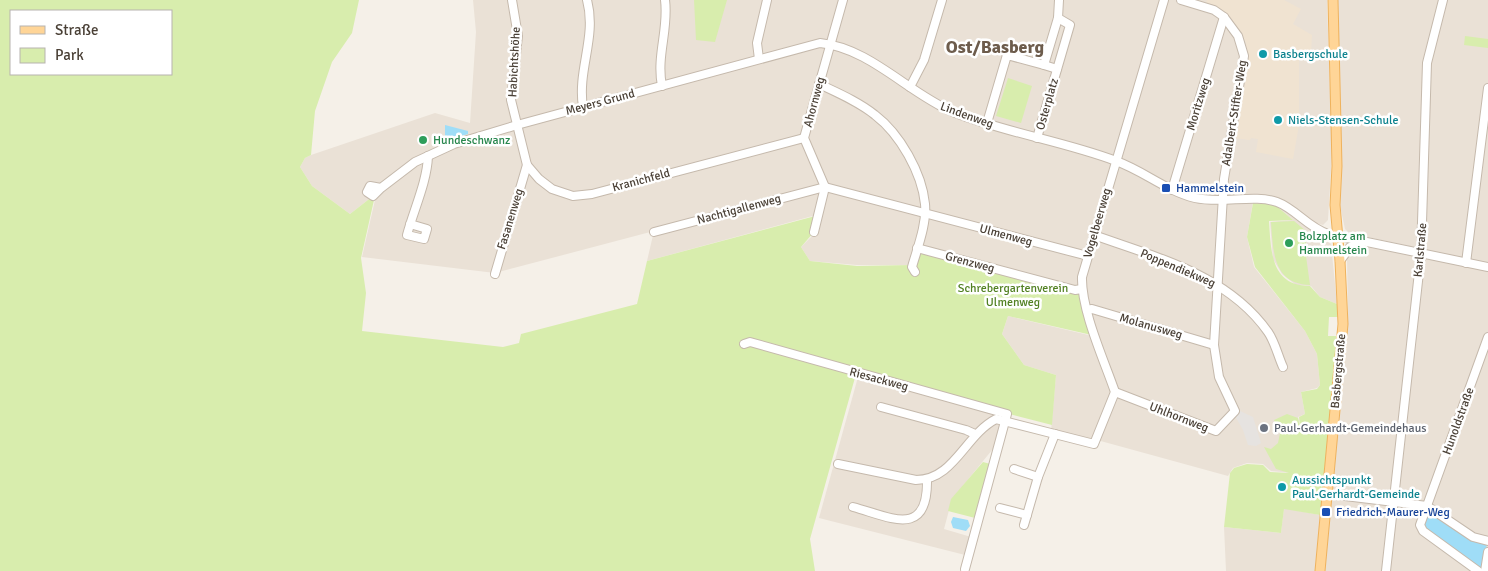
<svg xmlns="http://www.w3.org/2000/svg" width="1488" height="571" viewBox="0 0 1488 571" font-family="Signika,sans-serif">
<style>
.residential{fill:#eae1d6}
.education{fill:#f0e3d1}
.green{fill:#d8edad;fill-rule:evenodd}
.parking{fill:#e6e3e0}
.water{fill:#9fddf7}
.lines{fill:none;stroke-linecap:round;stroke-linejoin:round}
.minor-casing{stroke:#c5b9ac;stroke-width:10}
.major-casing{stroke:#efb25d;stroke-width:11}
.minor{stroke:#fff;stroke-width:8}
.major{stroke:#ffd597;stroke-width:9}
.culture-dot{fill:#0f9aa8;stroke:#fff;stroke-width:2}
.leisure-dot{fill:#2e9e5b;stroke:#fff;stroke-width:2}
.transit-dot{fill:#1a4fb4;stroke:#fff;stroke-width:2}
.worship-dot{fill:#6b7280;stroke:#fff;stroke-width:2}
.labels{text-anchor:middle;stroke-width:5;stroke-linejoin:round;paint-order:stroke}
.culture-label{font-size:12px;fill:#0d838f;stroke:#fff;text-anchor:start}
.street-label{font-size:12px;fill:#4a4036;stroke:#fff}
.leisure-label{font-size:12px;fill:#27864d;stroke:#fff;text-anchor:start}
.transit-label{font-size:12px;fill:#164399;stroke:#fff;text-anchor:start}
.park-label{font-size:12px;fill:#528123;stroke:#fff}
.worship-label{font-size:12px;fill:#5b616d;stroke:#fff;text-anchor:start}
.district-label{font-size:18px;font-weight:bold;fill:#6d5c4c;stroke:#fff}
</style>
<rect width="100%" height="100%" fill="#f5f0e8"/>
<g class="residential">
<path d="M 473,0 L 1327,0 L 1332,154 L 1328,220 L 1323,225 L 1316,223 L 1311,234 L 1328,241 L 1331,244 L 1337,304 L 1320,297 L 1311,286 L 1296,285 L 1282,274 L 1273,259 L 1270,222 L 1293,220 L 1274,204 L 1253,202 L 1247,237 L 1254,267 L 1305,331 L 1317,354 L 1320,385 L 1317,388 L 1301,392 L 1305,414 L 1298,417 L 1301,432 L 1296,450 L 1293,473 L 1271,471 L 1263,464 L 1247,463 L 1233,468 L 1228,476 L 1097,440 L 1088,442 L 1051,431 L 1056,375 L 1024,365 L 1002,334 L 1008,316 L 1097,337 L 912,265 L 857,265 L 810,261 L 801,247 L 815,233 L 820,214 L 647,261 L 654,231 L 495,273 L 362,257 L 375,200 L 373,196 L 350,214 L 312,186 L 300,167 L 305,158 L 311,155 L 435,113 L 470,123 L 476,32 Z"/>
<path d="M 1338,0 L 1488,0 L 1488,263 L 1349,233 L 1345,229 L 1339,201 L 1341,160 Z"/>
<path d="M 1360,246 L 1488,269 L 1488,571 L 1322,571 L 1348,319 L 1347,257 L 1352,249 Z"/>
<path d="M 858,377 L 1006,414 L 1001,439 L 952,499 L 944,529 L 978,539 L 973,557 L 819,518 Z"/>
<path d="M 1284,508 L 1320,515 L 1316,571 L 1226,571 L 1224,527 L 1281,533 Z"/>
</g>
<path class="education" d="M 1207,0 L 1284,0 L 1301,9 L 1293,24 L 1312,35 L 1311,53 L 1299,54 L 1299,125 L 1293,159 L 1256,152 L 1258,139 L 1251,138 L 1250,140 L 1234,138 L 1249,64 L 1246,43 L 1239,30 L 1228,17 L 1206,2 Z"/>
<g class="green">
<path d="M 0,0 L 359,0 L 352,33 L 332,62 L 315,111 L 311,155 L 305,158 L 300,167 L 312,186 L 350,214 L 373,196 L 374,200 L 361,258 L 366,293 L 362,331 L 503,347 L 519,343 L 521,334 L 637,304 L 647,261 L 819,215 L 814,232 L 801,247 L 810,261 L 857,266 L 912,265 L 917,248 L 1082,289 L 1096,336 L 1008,316 L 1002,334 L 1024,365 L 1056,375 L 1052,425 L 856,374 L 810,539 L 815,571 L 0,571 ZM 11,11 L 171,11 L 171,74 L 11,74 Z"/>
<path d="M 694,0 L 727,0 L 715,42 L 696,40 Z"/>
<path d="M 1465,36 L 1488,39 L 1488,48 L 1464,45 Z"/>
<path d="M 1008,78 L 1032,86 L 1021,123 L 996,116 Z"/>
<path d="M 1253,203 L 1274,204 L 1293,220 L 1269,221 C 1271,252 1271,286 1310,286 L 1320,297 L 1337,304 L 1338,317 L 1329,317 L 1328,336 L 1338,336 L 1320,515 L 1284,509 L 1281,533 L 1224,527 L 1230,473 L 1234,468 L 1247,464 L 1263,465 L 1270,472 L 1289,473 L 1276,469 L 1264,447 L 1271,449 L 1278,443 L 1280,433 L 1274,420 L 1287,414 L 1298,418 L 1300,427 L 1299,417 L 1305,414 L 1301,392 L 1317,389 L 1320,385 L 1317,354 L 1305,331 L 1255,267 L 1247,237 Z"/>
<path d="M 1294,221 L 1306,231 L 1306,256 L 1310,285 C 1273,284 1273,251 1271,222 Z"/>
<path d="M 983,462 L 994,465 L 979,519 L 948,511 L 951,499 Z"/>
</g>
<path class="parking" d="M 1240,411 L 1253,417 L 1261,443 L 1256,446 L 1248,445 L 1243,430 L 1235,416 Z"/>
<g class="water">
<path d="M 445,125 L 468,131 L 468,134 L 445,141 Z"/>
<path d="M 1429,508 L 1487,543 L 1483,571 L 1425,530 L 1422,524 Z"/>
<path d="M 953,517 L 968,520 L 970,526 L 966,531 L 953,528 L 951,522 Z"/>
</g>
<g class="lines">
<defs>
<g id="minor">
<path d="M 512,0 L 518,36 L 511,100 L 527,165 L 539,179 L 552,189 L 573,196 L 592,194 L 804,138"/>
<path d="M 759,59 L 757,43 L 767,0"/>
<path d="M 1057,69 L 1044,65 L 1058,18 L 1059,0"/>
<path d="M 819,84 C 838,93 859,102 875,115 C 900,134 922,173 925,204 C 927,224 917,249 912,267 L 915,272"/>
<path d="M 662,86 C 656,56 669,29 665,0"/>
<path d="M 910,87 L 924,60 L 942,0"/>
<path d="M 583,107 C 577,70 597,37 587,0"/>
<path d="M 987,123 L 1007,55 L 1044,65"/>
<path d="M 1037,138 L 1070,25 L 1058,18"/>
<path d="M 381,188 L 373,196 L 367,192 L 370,186 L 381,188 L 415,162 L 454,144 L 517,125 L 820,43 C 870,48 908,93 953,112 C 1006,133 1063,141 1116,161 C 1144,171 1166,191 1195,198 C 1222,204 1254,194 1277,202 C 1296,209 1307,227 1328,234 L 1488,267"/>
<path d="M 1172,190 L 1224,17"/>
<path d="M 410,224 L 427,229 L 424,239 L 407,235 C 414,209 427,182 428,156"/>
<path d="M 654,232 L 825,187 L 1088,256"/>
<path d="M 814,232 L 825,187 L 804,138 L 843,0"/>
<path d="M 1094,235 C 1157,258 1227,274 1268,332 C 1275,342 1278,356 1283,367"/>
<path d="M 917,248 L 1075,290 L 1082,289"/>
<path d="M 1340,261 L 1350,247 L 1363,242"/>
<path d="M 1466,263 L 1488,88"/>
<path d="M 495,274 L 527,165"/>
<path d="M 1087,310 L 1092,309 L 1214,345"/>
<path d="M 744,344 L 750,342 L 1007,414 L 965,569"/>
<path d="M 1115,392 L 1216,431 L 1235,411 L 1219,377 L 1214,345 L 1224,179 L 1244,56 L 1238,36 L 1224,17 L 1214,10 L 1181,0"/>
<path d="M 881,407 L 966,430 L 975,434"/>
<path d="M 838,464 L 916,480 C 954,480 965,435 996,419 L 1094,444 L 1115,392 C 1104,360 1081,310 1082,277 L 1164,0"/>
<path d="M 1014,469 L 1038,477"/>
<path d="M 1345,496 L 1427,506 L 1473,537 L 1488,541"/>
<path d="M 853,507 C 890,517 928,539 927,480"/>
<path d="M 1000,508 L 1027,515"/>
<path d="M 1024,525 L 1038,477 L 1055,434"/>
<path d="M 1386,571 L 1421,254 L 1427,63 L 1443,0"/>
<path d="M 1478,571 L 1423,531 L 1420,525 L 1488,337"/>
<path d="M 1485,571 L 1488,552"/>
</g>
<path id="major" d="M 1320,571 L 1343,324 L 1340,261 L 1335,205 L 1337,166 L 1333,0"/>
</defs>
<use href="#minor" class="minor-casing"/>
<use href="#major" class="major-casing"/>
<use href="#minor" class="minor"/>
<use href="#major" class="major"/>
</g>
<g class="culture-dot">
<circle cx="1263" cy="54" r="5"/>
<circle cx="1278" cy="120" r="5"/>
<circle cx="1282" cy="487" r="5"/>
</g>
<g class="leisure-dot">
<circle cx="423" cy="140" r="5"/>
<circle cx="1289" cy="243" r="5"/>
</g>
<g class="transit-dot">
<rect x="1161" y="183" width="10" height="10" rx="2.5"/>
<rect x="1321" y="507" width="10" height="10" rx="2.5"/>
</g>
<circle class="worship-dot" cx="1264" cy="428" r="5"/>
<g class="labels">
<g class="culture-label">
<text x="1273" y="58">Basbergschule</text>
<text x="1288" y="124">Niels-Stensen-Schule</text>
<text x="1292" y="484">Aussichtspunkt<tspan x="1292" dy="14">Paul-Gerhardt-Gemeinde</tspan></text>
</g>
<g class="street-label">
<text transform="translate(514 62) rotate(-87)" y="4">Habichtshöhe</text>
<text transform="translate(600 102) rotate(-15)" y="4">Meyers Grund</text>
<text transform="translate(814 102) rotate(-75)" y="4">Ahornweg</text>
<text transform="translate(1047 104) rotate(-74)" y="4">Osterplatz</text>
<text transform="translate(1198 104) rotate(-73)" y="4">Moritzweg</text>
<text transform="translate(1234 113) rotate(-81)" y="4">Adalbert-Stifter-Weg</text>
<text transform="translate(967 115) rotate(20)" y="4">Lindenweg</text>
<text transform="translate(641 180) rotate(-15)" y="4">Kranichfeld</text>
<text transform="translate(739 209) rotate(-15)" y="4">Nachtigallenweg</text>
<text transform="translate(510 219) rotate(-73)" y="4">Fasanenweg</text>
<text transform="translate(1097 223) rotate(-74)" y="4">Vogelbeerweg</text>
<text transform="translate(1006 235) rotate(15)" y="4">Ulmenweg</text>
<text transform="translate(1420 250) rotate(-85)" y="4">Karlstraße</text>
<text transform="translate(970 262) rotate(15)" y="4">Grenzweg</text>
<text transform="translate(1178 268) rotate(23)" y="4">Poppendiekweg</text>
<text transform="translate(1151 326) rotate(16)" y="4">Molanusweg</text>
<text transform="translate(1338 371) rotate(-85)" y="4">Basbergstraße</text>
<text transform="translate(879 379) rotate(15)" y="4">Riesackweg</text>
<text transform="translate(1179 417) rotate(21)" y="4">Uhlhornweg</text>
<text transform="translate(1458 421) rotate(-70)" y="4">Hunoldstraße</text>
</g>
<g class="leisure-label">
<text x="433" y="144">Hundeschwanz</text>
<text x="1299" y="240">Bolzplatz am<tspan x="1299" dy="14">Hammelstein</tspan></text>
</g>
<g class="transit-label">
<text x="1176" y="192">Hammelstein</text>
<text x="1336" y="516">Friedrich-Maurer-Weg</text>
</g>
<g class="park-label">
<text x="1013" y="292">Schrebergartenverein<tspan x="1013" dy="14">Ulmenweg</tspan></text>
</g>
<g class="worship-label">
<text x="1274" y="432">Paul-Gerhardt-Gemeindehaus</text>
</g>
<g class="district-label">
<text x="995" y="53">Ost/Basberg</text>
</g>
</g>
<rect x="10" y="10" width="162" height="65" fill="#ffffff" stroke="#b7b3af"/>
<rect x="20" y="26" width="25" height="8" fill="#ffd597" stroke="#b7b3af"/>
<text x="55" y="35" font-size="15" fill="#4a4036">Straße</text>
<rect x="20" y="48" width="25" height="15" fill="#d8edad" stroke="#b7b3af"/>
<text x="55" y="60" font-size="15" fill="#4a4036">Park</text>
</svg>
